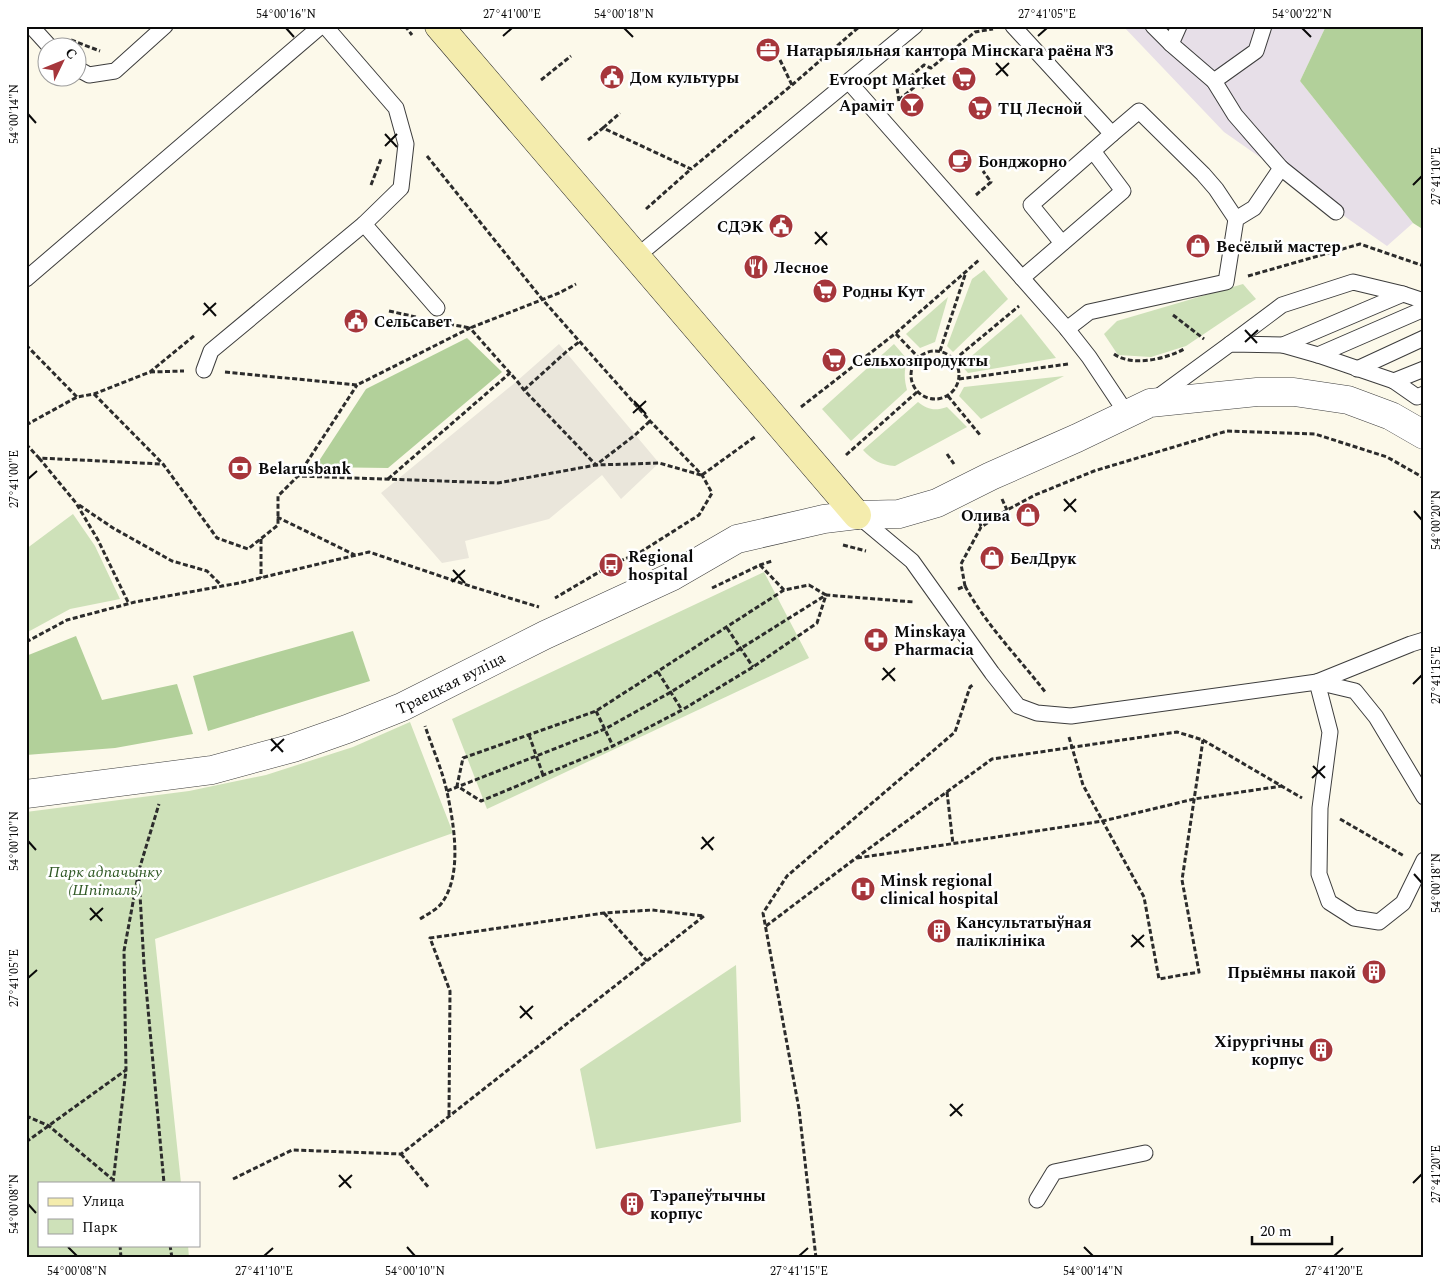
<svg xmlns="http://www.w3.org/2000/svg" width="1450" height="1284" viewBox="0 0 1450 1284" font-family="Spectral,serif">
<style>
.industrial{fill:#e7dfe8}
.green{fill:#cee1b9}
.forest{fill:#b2d09a}
.plaza{fill:#eae6db}
.lines{fill:none;stroke-linecap:round;stroke-linejoin:round}
.service-casing{stroke:#3d3d3d;stroke-width:17}
.tertiary-casing{stroke:#3d3d3d;stroke-width:29}
.secondary-casing{stroke:#2c2c2c;stroke-width:29}
.path{stroke:#2c2c2c;stroke-width:3;stroke-dasharray:5 2.5;stroke-linecap:butt}
.service{stroke:#fff;stroke-width:15}
.tertiary{stroke:#fff;stroke-width:28}
.secondary{stroke:#f4ecad;stroke-width:28}
.ticks{fill:none;stroke:#0a0a0a;stroke-width:2}
.labels{text-anchor:middle;stroke-width:5;stroke-linejoin:round;paint-order:stroke}
.poi-label{font-size:16px;font-weight:bold;fill:#0a0a0a;stroke:#fff;text-anchor:start}
.street-label{font-size:16px;fill:#0a0a0a;stroke:#fff}
.park-label{font-size:16px;font-style:italic;fill:#2f5824;stroke:#fff}
.neatline{fill:none;stroke:#0a0a0a;stroke-width:2}
.ticks-label{font-size:12px;text-anchor:middle;fill:#0a0a0a}
</style>
<rect width="100%" height="100%" fill="#fcf9ea"/>
<path class="industrial" d="M 1123,26 L 1326,26 L 1300,81 L 1413,223 L 1387,246 L 1224,132 Z"/>
<g class="green">
<path d="M 984,270 L 1008,299 L 953,352 L 947,346 L 972,279 Z"/>
<path d="M 1243,284 L 1256,299 L 1186,346 L 1151,357 L 1118,355 L 1104,334 L 1117,321 Z"/>
<path d="M 948,297 L 935,342 L 920,348 L 906,334 Z"/>
<path d="M 1021,314 L 1056,358 L 968,373 L 961,365 Z"/>
<path d="M 894,344 L 907,359 C 904,371 904,379 907,390 L 851,441 L 822,409 Z"/>
<path d="M 1064,376 L 981,419 L 959,396 L 964,387 Z"/>
<path d="M 918,402 C 928,410 935,411 947,407 L 967,427 L 895,466 C 881,465 872,460 863,450 Z"/>
<path d="M 73,514 L 95,546 L 120,599 L 70,609 L 26,633 L 26,549 Z"/>
<path d="M 764,572 L 809,658 L 487,809 L 452,719 Z"/>
<path d="M 410,722 L 453,833 L 155,939 L 181,1183 L 39,1183 L 39,1245 L 188,1245 L 189,1258 L 26,1258 L 26,812 L 189,791 L 266,775 L 353,747 Z"/>
<path d="M 736,965 L 741,1122 L 596,1149 L 580,1069 Z"/>
</g>
<g class="forest">
<path d="M 1326,26 L 1424,26 L 1424,230 L 1413,223 L 1300,81 Z"/>
<path d="M 467,338 L 502,372 L 388,468 L 315,467 L 366,389 Z"/>
<path d="M 353,631 L 370,681 L 208,731 L 193,676 Z"/>
<path d="M 76,636 L 102,700 L 177,684 L 193,734 L 115,748 L 26,755 L 26,656 Z"/>
</g>
<path class="plaza" d="M 559,344 L 659,463 L 621,499 L 602,475 L 549,519 L 465,541 L 469,558 L 442,563 L 381,493 L 517,381 Z"/>
<g class="lines">
<defs>
<g id="service">
<path d="M 31,26 L 51,48"/>
<path d="M 325,26 L 396,108 L 406,144 L 401,188 L 364,224 L 437,308"/>
<path d="M 1013,26 L 1112,134 L 1139,111 L 1203,174 L 1216,189 L 1236,219"/>
<path d="M 1153,26 L 1171,44"/>
<path d="M 1179,26 L 1171,44 L 1214,81"/>
<path d="M 78,69 L 89,75 L 115,71 L 165,26"/>
<path d="M 849,82 L 1067,329 L 1089,357 L 1127,414"/>
<path d="M 1281,168 L 1336,212"/>
<path d="M 1062,243 L 1031,205 L 1112,134"/>
<path d="M 636,257 L 915,26"/>
<path d="M 1022,278 L 1123,191 L 1093,151"/>
<path d="M 26,279 L 321,26"/>
<path d="M 1067,329 L 1089,312 L 1226,282 L 1236,219 L 1254,208 L 1281,168 L 1235,115 L 1214,81 L 1256,51 L 1264,26"/>
<path d="M 1230,344 L 1282,305 L 1353,282 L 1403,294"/>
<path d="M 1283,345 L 1318,355 L 1394,381 L 1424,369"/>
<path d="M 1318,355 L 1424,309"/>
<path d="M 1357,369 L 1424,338"/>
<path d="M 204,370 L 211,351 L 364,224"/>
<path d="M 1394,381 L 1417,397 L 1424,394"/>
<path d="M 1155,399 L 1230,344 L 1283,345 L 1403,294 L 1424,301"/>
<path d="M 857,515 L 912,561 L 992,673 L 1018,706 L 1037,713 L 1071,716 L 1317,682 L 1411,644 L 1424,640"/>
<path d="M 1317,682 L 1330,732 L 1320,808 L 1319,874 L 1329,902 L 1354,918 L 1379,922 L 1403,903 L 1424,860"/>
<path d="M 1317,682 L 1355,691 L 1376,717 L 1424,797"/>
<path d="M 1037,1200 L 1054,1172 L 1145,1153"/>
</g>
<g id="tertiary">
<path id="s1" d="M 26,794 L 212,770 L 293,748 L 347,729 L 402,707 L 545,635 L 673,576 L 737,539 L 824,519 L 857,515 L 899,514 L 937,503 L 991,476 L 1077,438 L 1150,403 L 1257,392 L 1294,392 L 1348,400 L 1391,416 L 1424,435"/>
</g>
<path id="secondary" d="M 439,26 L 857,515"/>
</defs>
<use href="#service" class="service-casing"/>
<use href="#tertiary" class="tertiary-casing"/>
<use href="#secondary" class="secondary-casing"/>
<g class="path">
<path d="M 405,26 L 412,35"/>
<path d="M 71,40 L 100,51"/>
<path d="M 780,60 L 792,85"/>
<path d="M 912,75 L 924,88"/>
<path d="M 541,80 L 571,56"/>
<path d="M 899,100 L 919,83"/>
<path d="M 899,101 L 897,88 L 924,65 L 931,68 L 975,32 L 993,29"/>
<path d="M 603,128 L 620,113"/>
<path d="M 588,140 L 603,128 L 691,169 L 792,85 L 860,26"/>
<path d="M 427,156 L 542,299 L 650,421 L 702,475 L 712,493 L 699,515 L 639,553 L 611,565 L 555,598"/>
<path d="M 371,185 L 381,159"/>
<path d="M 976,195 L 991,182 L 983,171"/>
<path d="M 646,209 L 691,169"/>
<path d="M 1248,276 L 1360,244 L 1424,266"/>
<path d="M 389,311 L 416,317"/>
<path d="M 1173,315 L 1204,339"/>
<path d="M 449,324 L 470,328 L 559,293 L 576,284"/>
<path d="M 896,334 L 918,357"/>
<path d="M 26,345 L 77,397"/>
<circle cx="935" cy="375" r="24"/>
<path d="M 940,351 L 966,272"/>
<path d="M 1114,354 C 1132,367 1166,359 1184,349"/>
<path d="M 954,360 L 1019,306"/>
<path d="M 150,372 L 184,371"/>
<path d="M 225,372 L 357,385 L 470,328 L 517,381 L 524,390 L 596,465 L 659,463 L 701,475"/>
<path d="M 959,379 L 1068,364"/>
<path d="M 524,390 L 566,352 L 579,342"/>
<path d="M 94,394 L 163,464 L 217,538 L 248,549 L 278,525 L 278,496 L 298,476 L 498,483 L 596,465 L 635,435 L 650,421"/>
<path d="M 948,396 L 980,435"/>
<path d="M 801,407 L 896,333 L 979,260"/>
<path d="M 26,425 L 77,397 L 94,394 L 150,372 L 195,335"/>
<path d="M 26,444 L 39,458 L 162,464"/>
<path d="M 947,454 L 954,464"/>
<path d="M 846,455 L 917,392"/>
<path d="M 39,458 L 76,503 L 98,540 L 129,604"/>
<path d="M 702,475 L 756,436"/>
<path d="M 298,476 L 357,385"/>
<path d="M 388,479 L 510,373"/>
<path d="M 1002,499 L 1007,510"/>
<path d="M 79,505 L 113,528 L 172,561 L 207,571 L 222,586"/>
<path d="M 978,514 L 981,527"/>
<path d="M 277,517 L 355,555"/>
<path d="M 261,539 L 261,578"/>
<path d="M 843,545 L 866,551"/>
<path d="M 760,565 L 784,590"/>
<path d="M 809,585 L 826,595 L 817,623 L 753,667 L 682,710 L 613,746 L 481,801 L 457,786 L 463,758 L 596,711 L 784,590 Z"/>
<path d="M 965,586 C 986,625 1019,658 1046,693"/>
<path d="M 712,588 L 760,565 L 772,561"/>
<path d="M 958,589 L 965,586 L 961,564 L 981,527 L 1007,510 L 1035,495 L 1094,471 L 1227,431 L 1315,434 L 1387,457 L 1424,478"/>
<path d="M 727,628 L 753,667"/>
<path d="M 26,642 L 67,620 L 135,602 L 239,583 L 369,552 L 473,587 L 539,607"/>
<path d="M 658,672 L 682,710"/>
<path d="M 596,711 L 613,746"/>
<path d="M 529,735 L 543,775"/>
<path d="M 1069,737 L 1083,785 L 1144,897 L 1159,979 L 1199,972 L 1182,880 L 1203,740"/>
<path d="M 447,791 L 605,729 L 671,692 L 826,595 L 914,602"/>
<path d="M 947,792 L 953,844"/>
<path d="M 1340,819 L 1404,856"/>
<path d="M 857,858 L 1103,821 L 1194,799 L 1282,786"/>
<path d="M 139,877 L 144,965 L 164,1183"/>
<path d="M 604,913 L 647,961"/>
<path d="M 420,919 C 426,915 436,910 441,904 C 463,876 454,824 447,792 C 442,769 432,747 425,726"/>
<path d="M 766,926 L 856,858 L 992,759 L 1177,732 L 1203,740 L 1302,798"/>
<path d="M 449,1115 L 450,991 L 430,938 L 604,913 L 652,910 L 704,916"/>
<path d="M 26,1116 L 49,1126 L 112,1179"/>
<path d="M 26,1142 L 126,1070"/>
<path d="M 401,1154 L 429,1188"/>
<path d="M 233,1179 L 292,1150 L 401,1154 L 704,916"/>
<path d="M 113,1183 L 126,1070 L 124,951 L 139,870 L 159,804"/>
<path d="M 120,1245 L 121,1258"/>
<path d="M 170,1245 L 172,1258"/>
<path d="M 816,1258 L 799,1109 L 763,913 L 787,876 L 955,732 L 970,687 L 974,684"/>
</g>
<use href="#service" class="service"/>
<use href="#tertiary" class="tertiary"/>
<use href="#secondary" class="secondary"/>
</g>
<path class="ticks" d="M 286,28 L 294,37M 624,28 L 633,37M 1302,28 L 1311,37M 503,36 L 512,28M 1038,36 L 1047,28M 996,63 L 1008,76M 996,75 L 1009,63M 28,114 L 36,123M 385,134 L 397,147M 385,146 L 397,134M 1413,185 L 1422,176M 815,232 L 827,245M 815,244 L 827,232M 204,303 L 216,316M 203,315 L 216,303M 1245,330 L 1257,343M 1245,342 L 1258,330M 634,401 L 646,414M 633,413 L 646,401M 28,479 L 37,471M 1064,499 L 1076,512M 1064,511 L 1076,499M 1414,511 L 1422,520M 453,570 L 465,583M 452,582 L 465,570M 883,668 L 895,681M 882,680 L 895,668M 1413,684 L 1422,675M 271,739 L 283,752M 271,751 L 284,739M 1313,766 L 1325,778M 1312,778 L 1325,766M 702,837 L 713,850M 28,841 L 36,850M 701,849 L 714,837M 1414,874 L 1422,883M 90,908 L 102,921M 90,920 L 103,908M 1132,935 L 1144,947M 1131,947 L 1144,935M 28,978 L 37,970M 520,1006 L 532,1019M 520,1018 L 533,1006M 950,1104 L 962,1116M 950,1116 L 963,1104M 339,1175 L 351,1188M 1413,1183 L 1422,1174M 339,1187 L 352,1175M 28,1204 L 36,1213M 68,1247 L 77,1256M 407,1247 L 415,1256M 1084,1247 L 1093,1256M 264,1256 L 273,1248M 799,1256 L 808,1248M 1334,1256 L 1343,1248"/>
<defs>
<symbol id="office-disc" viewBox="-11 -11 22 22"><circle r="9.5" fill="#a6363b" stroke="#fff"/><path d="M-6-3h4V-5.5h4V-3h4V5H-6ZM-1-4.5V-3h2v-1.5ZM-6 0V1H6V0Z" fill="#fff"/></symbol>
<symbol id="civic-disc" viewBox="-11 -11 22 22"><circle r="9.5" fill="#a6363b" stroke="#fff"/><path d="M-.6-6.5H3V-4.5H.6V-3L4-1V1h2V6H-6V1h2V-1L-.6-3ZM-1.2 2.5V6h2.4V2.5Z" fill="#fff"/></symbol>
<symbol id="supermarket-disc" viewBox="-11 -11 22 22"><circle r="9.5" fill="#a6363b" stroke="#fff"/><path d="M-6-5.5h2.5l.6 2H6L4.5 2H-2.5L-4.4-4H-6ZM-1.5 3.2a1.3 1.3 0 1 0 .1 0ZM3 3.2a1.3 1.3 0 1 0 .1 0Z" fill="#fff"/></symbol>
<symbol id="bar-disc" viewBox="-11 -11 22 22"><circle r="9.5" fill="#a6363b" stroke="#fff"/><path d="M-6-5H6L.8 .8V4.5H3.5V6h-7V4.5H-.8V.8Z" fill="#fff"/></symbol>
<symbol id="cafe-disc" viewBox="-11 -11 22 22"><circle r="9.5" fill="#a6363b" stroke="#fff"/><path d="M-5.5-4.5H6V0H3Q3 3.5 0 3.5H-2.5Q-5.5 3.5-5.5 0ZM3-3.2v2h1.7v-2ZM-6 4.5H4V6H-6Z" fill="#fff"/></symbol>
<symbol id="shop-disc" viewBox="-11 -11 22 22"><circle r="9.5" fill="#a6363b" stroke="#fff"/><path d="M-5-2.5h2.3a2.7 3.5 0 0 1 5.4 0H5L5.5 6h-11ZM-1.5-2.5h3a1.5 2.3 0 0 0-3 0Z" fill="#fff"/></symbol>
<symbol id="restaurant-disc" viewBox="-11 -11 22 22"><circle r="9.5" fill="#a6363b" stroke="#fff"/><path d="M-5-6h1v4h1v-4h1v4h1v-4h1v5L-1.5 .5V6h-2V.5L-5-1ZM5-6V6H3V1.5H1.5Q1.5-4 5-6Z" fill="#fff"/></symbol>
<symbol id="bank-disc" viewBox="-11 -11 22 22"><circle r="9.5" fill="#a6363b" stroke="#fff"/><path d="M-6-4H6V4H-6ZM0-2.3a2.3 2.3 0 1 0 0 4.6a2.3 2.3 0 1 0 0-4.6Z" fill="#fff"/></symbol>
<symbol id="bus-disc" viewBox="-11 -11 22 22"><circle r="9.5" fill="#a6363b" stroke="#fff"/><path d="M-5-6H5V4H4V6H2V4H-2V6H-4V4H-5ZM-3.5-4V0h7V-4ZM-3.5 1.2v1.5H-2V1.2ZM2 1.2v1.5H3.5V1.2Z" fill="#fff"/></symbol>
<symbol id="pharmacy-disc" viewBox="-11 -11 22 22"><circle r="9.5" fill="#a6363b" stroke="#fff"/><path d="M-2-6h4v4h4v4h-4v4h-4v-4h-4v-4h4Z" fill="#fff"/></symbol>
<symbol id="hospital-disc" viewBox="-11 -11 22 22"><circle r="9.5" fill="#a6363b" stroke="#fff"/><path d="M-5-5h3v3.5h4V-5h3V5h-3V1.5h-4V5h-3Z" fill="#fff"/></symbol>
<symbol id="building-disc" viewBox="-11 -11 22 22"><circle r="9.5" fill="#a6363b" stroke="#fff"/><path d="M-4-6H4V6H1V3H-1V6H-4ZM-2.5-4.3h1.7v1.8h-1.7ZM.8-4.3h1.7v1.8H.8ZM-2.5-1h1.7V.8h-1.7ZM.8-1h1.7V.8H.8Z" fill="#fff"/></symbol>
</defs>
<g fill-rule="evenodd">
<use href="#office-disc" x="754" y="36" width="28" height="28"/>
<use href="#civic-disc" x="598" y="63" width="28" height="28"/>
<use href="#supermarket-disc" x="950" y="65" width="28" height="28"/>
<use href="#bar-disc" x="898" y="91" width="28" height="28"/>
<use href="#supermarket-disc" x="966" y="94" width="28" height="28"/>
<use href="#cafe-disc" x="946" y="147" width="28" height="28"/>
<use href="#civic-disc" x="767" y="212" width="28" height="28"/>
<use href="#shop-disc" x="1184" y="232" width="28" height="28"/>
<use href="#restaurant-disc" x="742" y="253" width="28" height="28"/>
<use href="#supermarket-disc" x="811" y="277" width="28" height="28"/>
<use href="#civic-disc" x="342" y="307" width="28" height="28"/>
<use href="#supermarket-disc" x="820" y="346" width="28" height="28"/>
<use href="#bank-disc" x="226" y="454" width="28" height="28"/>
<use href="#shop-disc" x="1014" y="501" width="28" height="28"/>
<use href="#shop-disc" x="978" y="544" width="28" height="28"/>
<use href="#bus-disc" x="597" y="551" width="28" height="28"/>
<use href="#pharmacy-disc" x="862" y="626" width="28" height="28"/>
<use href="#hospital-disc" x="849" y="875" width="28" height="28"/>
<use href="#building-disc" x="925" y="917" width="28" height="28"/>
<use href="#building-disc" x="1360" y="958" width="28" height="28"/>
<use href="#building-disc" x="1307" y="1036" width="28" height="28"/>
<use href="#building-disc" x="618" y="1190" width="28" height="28"/>
</g>
<g class="labels">
<g class="poi-label">
<text x="786" y="56">Натарыяльная кантора Мінскага раёна №3</text>
<text x="630" y="83">Дом культуры</text>
<text x="946" y="85" text-anchor="end">Evroopt Market</text>
<text x="894" y="111" text-anchor="end">Араміт</text>
<text x="998" y="114">ТЦ Лесной</text>
<text x="978" y="167">Бонджорно</text>
<text x="764" y="232" text-anchor="end">СДЭК</text>
<text x="1216" y="252">Весёлый мастер</text>
<text x="774" y="273">Лесное</text>
<text x="842" y="297">Родны Кут</text>
<text x="374" y="327">Сельсавет</text>
<text x="852" y="366">Сельхозпродукты</text>
<text x="258" y="474">Belarusbank</text>
<text x="1010" y="521" text-anchor="end">Олива</text>
<text x="628" y="562">Regional<tspan x="628" dy="18">hospital</tspan></text>
<text x="1010" y="564">БелДрук</text>
<text x="894" y="637">Minskaya<tspan x="894" dy="18">Pharmacia</tspan></text>
<text x="880" y="886">Minsk regional<tspan x="880" dy="18">clinical hospital</tspan></text>
<text x="956" y="928">Кансультатыўная<tspan x="956" dy="18">паліклініка</tspan></text>
<text x="1356" y="978" text-anchor="end">Прыёмны пакой</text>
<text x="1304" y="1047" text-anchor="end">Хірургічны<tspan x="1304" dy="18">корпус</tspan></text>
<text x="650" y="1201">Тэрапеўтычны<tspan x="650" dy="18">корпус</tspan></text>
</g>
<g class="street-label">
<text dy="6" stroke="none"><textPath href="#s1" startOffset="442">Траецкая вуліца</textPath></text>
</g>
<g class="park-label">
<text x="105" y="877">Парк адпачынку<tspan x="105" dy="18">(Шпіталь)</tspan></text>
</g>
</g>
<rect width="1450" height="1284" fill="none" stroke="#ffffff" stroke-width="55"/>
<rect x="38" y="1182" width="162" height="65" fill="#ffffff" stroke="#9d9d9d"/>
<rect x="48" y="1198" width="25" height="8" fill="#f4ecad" stroke="#9d9d9d"/>
<text x="82" y="1206" font-size="15" fill="#0a0a0a">Улица</text>
<rect x="48" y="1219" width="25" height="15" fill="#cee1b9" stroke="#9d9d9d"/>
<text x="82" y="1232" font-size="15" fill="#0a0a0a">Парк</text>
<g transform="translate(62 62) rotate(47)"><circle r="24" fill="#ffffff" stroke="#9d9d9d"/>
<path d="M0-4L9 19L0 12L-9 19Z" fill="#a6363b"/>
<text y="-8" font-size="14" font-weight="bold" text-anchor="middle" fill="#0a0a0a">С</text>
</g>
<path d="M1252 1236v8h80v-8" fill="none" stroke="#0a0a0a" stroke-width="2.5"/>
<text x="1260" y="1236" font-size="15" fill="#0a0a0a" stroke="#ffffff" stroke-width="4" paint-order="stroke">20 m</text>
<rect x="28" y="28" width="1394" height="1228" class="neatline"/>
<g class="ticks-label">
<text x="286" y="18">54°00'16"N</text>
<text x="512" y="18">27°41'00"E</text>
<text x="624" y="18">54°00'18"N</text>
<text x="1047" y="18">27°41'05"E</text>
<text x="1302" y="18">54°00'22"N</text>
<text transform="translate(14 114) rotate(-90)" y="4">54°00'14"N</text>
<text transform="translate(1436 176) rotate(-90)" y="4">27°41'10"E</text>
<text transform="translate(14 479) rotate(-90)" y="4">27°41'00"E</text>
<text transform="translate(1436 520) rotate(-90)" y="4">54°00'20"N</text>
<text transform="translate(1436 675) rotate(-90)" y="4">27°41'15"E</text>
<text transform="translate(14 841) rotate(-90)" y="4">54°00'10"N</text>
<text transform="translate(1436 883) rotate(-90)" y="4">54°00'18"N</text>
<text transform="translate(14 978) rotate(-90)" y="4">27°41'05"E</text>
<text transform="translate(1436 1174) rotate(-90)" y="4">27°41'20"E</text>
<text transform="translate(14 1204) rotate(-90)" y="4">54°00'08"N</text>
<text x="77" y="1275">54°00'08"N</text>
<text x="264" y="1275">27°41'10"E</text>
<text x="415" y="1275">54°00'10"N</text>
<text x="799" y="1275">27°41'15"E</text>
<text x="1093" y="1275">54°00'14"N</text>
<text x="1334" y="1275">27°41'20"E</text>
</g>
</svg>
